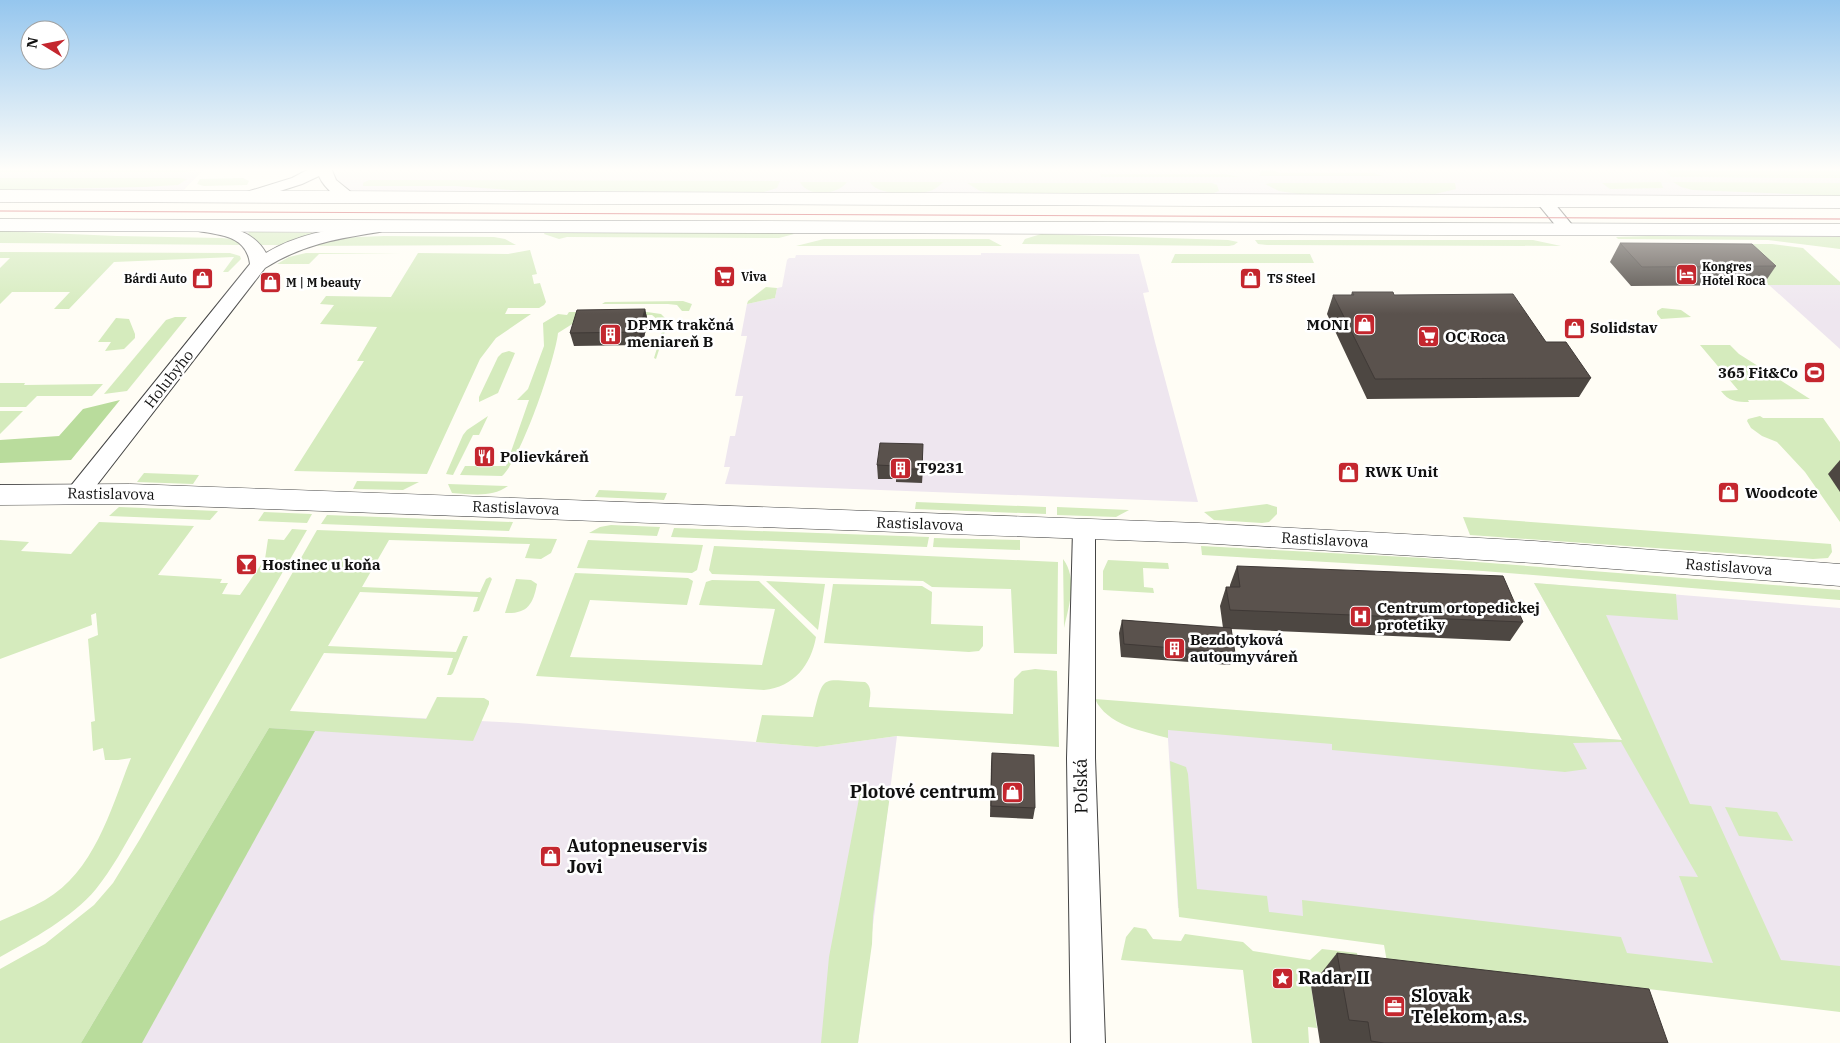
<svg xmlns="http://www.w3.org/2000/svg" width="1840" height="1043" viewBox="0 0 1840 1043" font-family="'IBM Plex Serif',serif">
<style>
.industrial{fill:#eee6ef}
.green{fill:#d5ebbd}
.forest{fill:#b9dc9c}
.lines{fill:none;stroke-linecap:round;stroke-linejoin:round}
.minor-casing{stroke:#444;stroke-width:2}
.tertiary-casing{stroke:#444;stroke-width:1}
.minor{fill:#fff;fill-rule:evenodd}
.tertiary{fill:#fff;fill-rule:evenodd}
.tram{stroke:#c4262e;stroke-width:1}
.wall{fill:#4d4742}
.shaded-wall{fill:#3f3936}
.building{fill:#5a524d;stroke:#3f3936}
.labels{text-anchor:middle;stroke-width:5;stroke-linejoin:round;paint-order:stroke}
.far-poi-label{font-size:12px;font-weight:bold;fill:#111;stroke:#fff;text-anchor:start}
.poi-label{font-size:15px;font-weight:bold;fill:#111;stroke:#fff;text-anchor:start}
.street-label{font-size:15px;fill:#111;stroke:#fff}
.near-street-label{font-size:18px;fill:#111;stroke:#fff}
.near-poi-label{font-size:18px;font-weight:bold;fill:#111;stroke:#fff;text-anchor:start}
</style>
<rect width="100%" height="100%" fill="#fffdf5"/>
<g class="industrial">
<path d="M 0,168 L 205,168 L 177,197 L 0,196 Z"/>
<path d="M 323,168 L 1840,168 L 1840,202 L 349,197 L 326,176 Z"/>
<path d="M 981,253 L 1139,254 L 1149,292 L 1143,293 L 1155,342 L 1198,502 L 725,484 L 730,467 L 724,467 L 730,436 L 735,436 L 743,396 L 735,396 L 747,336 L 741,336 L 747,304 L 775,298 L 777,288 L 782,287 L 787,260 L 789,258 L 795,258 L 796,255 L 981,255 Z"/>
<path d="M 1769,285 L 1840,285 L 1840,349 Z"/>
<path d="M 1534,583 L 1840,608 L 1840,986 L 1178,908 L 1166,705 L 1622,740 Z"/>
<path d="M 279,711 L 518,723 L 817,747 L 897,736 L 858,1043 L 81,1043 Z"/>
</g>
<g class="green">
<path d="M 0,168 L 197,168 L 193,171 L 185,172 L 0,172 Z"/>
<path d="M 1263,168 L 1271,168 L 1279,173 L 1374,173 L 1383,176 L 1259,176 Z"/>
<path d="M 1664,168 L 1840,168 L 1840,178 L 1671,177 Z"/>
<path d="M 1100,174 L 1225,174 L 1240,177 L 1101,177 Z"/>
<path d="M 0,178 L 180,178 L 187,179 L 178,185 L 144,187 L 0,190 Z"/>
<path d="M 243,178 L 249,181 L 247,185 L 204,186 L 197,184 L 200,179 Z"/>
<path d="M 369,180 L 780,181 L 777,188 L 764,192 L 524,191 L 455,186 L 363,186 L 363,183 Z"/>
<path d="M 800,182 L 847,182 C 838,195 808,198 800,182 Z"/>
<path d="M 870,182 L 943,182 C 939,186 936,189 930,191 C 917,195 876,196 870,182 Z"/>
<path d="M 1661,182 L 1663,188 L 1610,189 L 1602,183 Z"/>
<path d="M 1673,182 L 1840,183 L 1840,196 L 1693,190 L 1681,187 Z"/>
<path d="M 967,183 L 1212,183 L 1217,185 L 1219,191 L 1214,193 L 994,193 L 980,191 Z"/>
<path d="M 1271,183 L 1455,183 L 1456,189 L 1435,194 L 1299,194 L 1279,191 L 1265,184 Z"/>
<path d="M 0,231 L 117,236 L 221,238 L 234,239 L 244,245 L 0,243 Z"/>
<path d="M 249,232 L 318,233 L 283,245 L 261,245 L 248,234 Z"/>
<path d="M 545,232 L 792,233 L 794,234 L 779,238 L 567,237 L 559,239 L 544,234 Z"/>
<path d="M 1041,234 L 1228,240 L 1238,242 L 1234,245 L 1229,246 L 1022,244 L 1025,239 Z"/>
<path d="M 384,236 L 494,237 L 505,239 L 516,245 L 300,246 L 334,238 Z"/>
<path d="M 1648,236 L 1840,237 L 1840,249 L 1768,240 L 1618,239 L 1616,237 Z"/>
<path d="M 824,239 L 989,239 L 1002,246 L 796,246 Z"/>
<path d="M 1255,240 L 1533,240 L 1561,246 L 1267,245 L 1258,244 Z"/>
<path d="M 1725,244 L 1772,244 L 1803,248 L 1840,282 L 1840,285 L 1763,285 L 1740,262 Z"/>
<path d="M 530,250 L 537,274 L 532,275 L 534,284 L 540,283 L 546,302 L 544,305 L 539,308 L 508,308 L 505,314 L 531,314 L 496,338 L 480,359 L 427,474 L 294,471 L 364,361 L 357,361 L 377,327 L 320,324 L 334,305 L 320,304 L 326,296 L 391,297 L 418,253 L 508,254 Z"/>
<path d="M 0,252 L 230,253 L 240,256 L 241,259 L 228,272 L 223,272 L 234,257 L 114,262 L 69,309 L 54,309 L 70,292 L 12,292 L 0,304 L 0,268 L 10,258 L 0,258 Z"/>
<path d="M 306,253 L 402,253 L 319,254 L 309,264 L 277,264 L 289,257 Z"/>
<path d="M 1175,254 L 1310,254 L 1314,263 L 1171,263 Z"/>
<path d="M 766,287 L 777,288 L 775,298 L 747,304 L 748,301 Z"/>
<path d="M 683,301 L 692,304 L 689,311 L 682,311 L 677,305 L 668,304 L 602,304 L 605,302 Z"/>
<path d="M 1662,308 L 1681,310 L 1691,317 L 1661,319 L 1657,314 L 1657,311 Z"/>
<path d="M 569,312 L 647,312 L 661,314 L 665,318 L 667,325 L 656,359 L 654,358 L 664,325 L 652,315 L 585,316 L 558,333 C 555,360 521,459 502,476 L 460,475 L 465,466 L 506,466 L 529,400 L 517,400 L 528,389 L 544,346 L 543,323 L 558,314 L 567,315 Z"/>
<path d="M 175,317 L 187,317 L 127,391 L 104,394 L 166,320 Z"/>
<path d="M 116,318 L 129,319 L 135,334 L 135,338 L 124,349 L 105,351 L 111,342 L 98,342 Z"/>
<path d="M 1700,345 L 1730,345 L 1739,354 L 1810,399 L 1748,400 L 1749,402 C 1737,402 1728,401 1721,391 L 1738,390 Z"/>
<path d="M 509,351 L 515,353 L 498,393 L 479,402 L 479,397 L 498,357 L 502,353 Z"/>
<path d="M 0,383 L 25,383 L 24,385 L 103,384 L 92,396 L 37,396 L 26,407 L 0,407 Z"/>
<path d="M 0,411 L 23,411 L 0,434 Z"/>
<path d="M 488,416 L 479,435 L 473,435 L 453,475 L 446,474 L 463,435 L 467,430 Z"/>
<path d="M 1760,416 L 1763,418 L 1823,418 L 1840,442 L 1840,522 L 1805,472 L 1777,442 L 1762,436 L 1751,428 L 1747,421 L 1748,419 Z"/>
<path d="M 144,473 L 199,475 L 193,484 L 137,482 Z"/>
<path d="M 357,481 L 419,482 L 403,490 L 353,489 Z"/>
<path d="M 448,484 L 506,486 L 508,486 C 491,498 472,494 452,493 Z"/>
<path d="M 599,490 L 667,493 L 664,500 L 595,497 Z"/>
<path d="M 916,502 L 1046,507 L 1046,514 L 915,509 Z"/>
<path d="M 1267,504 L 1277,507 L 1277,514 L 1269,522 L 1262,523 L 1214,520 L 1204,512 Z"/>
<path d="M 119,507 L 218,511 L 210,520 L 109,516 Z"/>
<path d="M 1057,507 L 1129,510 L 1116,517 L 1057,515 Z"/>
<path d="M 264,512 L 312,514 L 307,523 L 258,521 Z"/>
<path d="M 327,515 L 513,522 L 509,531 L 321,524 Z"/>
<path d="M 1463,517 L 1831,544 L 1832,552 L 1828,558 L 1813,559 L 1470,535 Z"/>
<path d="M 99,522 L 194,526 L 158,575 L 222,579 L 220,583 L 228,583 L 222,594 L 240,595 L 265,559 L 268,539 L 284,540 L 292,529 L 307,530 L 118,857 C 111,868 104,879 96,889 C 73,917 31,940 0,957 L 0,921 C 15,914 31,908 45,900 C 95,871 111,808 131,758 L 118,760 L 105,760 L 103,748 L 93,751 L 91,722 L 95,721 L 88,639 L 98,635 L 96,613 L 91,615 L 92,625 L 0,659 L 0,540 L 29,542 L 21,551 L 71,554 Z"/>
<path d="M 611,525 L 660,527 L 657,536 L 589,533 L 600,527 Z"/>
<path d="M 674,528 L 929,537 L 927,547 L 671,537 Z"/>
<path d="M 317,530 L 557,539 L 551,553 L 541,559 L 525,558 L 530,544 L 389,540 L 362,587 L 480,592 L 486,579 L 490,577 L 492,579 L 479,611 L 473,612 L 478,597 L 360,592 L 328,646 L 456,652 L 463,636 L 468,636 L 453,673 L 451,675 L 447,675 L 453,658 L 324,653 L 290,711 L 426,719 L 437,697 L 484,698 L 489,701 L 489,704 L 473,741 L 269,728 L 81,1043 L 0,1043 L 0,969 L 45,944 L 94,905 L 113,883 L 140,839 Z"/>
<path d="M 934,538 L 1020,540 L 1020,550 L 933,547 Z"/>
<path d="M 588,540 L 703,545 L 697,570 L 692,573 L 577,568 Z"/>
<path d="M 714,546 L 1058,562 L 1057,654 L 1014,653 L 1011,589 L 932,587 L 923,581 L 712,574 L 709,570 Z"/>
<path d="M 1201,546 L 1424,558 L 1840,590 L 1840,600 L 1483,571 L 1202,555 Z"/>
<path d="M 1063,559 C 1078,579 1069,606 1064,628 Z"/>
<path d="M 1108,560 L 1168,563 L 1169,569 L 1143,568 L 1144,587 L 1153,588 L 1154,593 L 1103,590 L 1103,571 Z"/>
<path d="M 575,573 L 688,578 L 693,581 L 687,605 L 590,600 L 570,657 L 762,665 L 775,609 L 699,605 L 706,582 L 712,580 L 759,581 L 816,637 C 811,665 794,687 764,690 L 536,676 Z"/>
<path d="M 516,579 L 531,580 L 537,584 C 533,605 527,614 505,613 Z"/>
<path d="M 766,581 L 825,584 L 818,630 Z"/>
<path d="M 1534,583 L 1676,594 L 1678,620 L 1606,615 L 1690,804 L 1711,806 L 1781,960 L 1840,966 L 1840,1012 L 1548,977 L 1393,996 L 1384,945 L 1179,917 L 1170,761 L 1186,767 L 1188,774 L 1197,889 L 1267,896 L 1269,912 L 1303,916 L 1302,900 L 1621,937 L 1627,953 L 1713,963 L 1679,876 L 1698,877 L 1621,742 L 1573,743 L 1587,769 L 1565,772 L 1332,750 L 1332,744 L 1168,730 L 1168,738 C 1142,731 1107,725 1095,699 L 1622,740 Z"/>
<path d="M 833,584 L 922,586 L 932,592 L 931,624 L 983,626 L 983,646 L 979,651 L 969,652 L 824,643 Z"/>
<path d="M 1035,669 L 1057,671 L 1059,747 L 897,736 L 817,747 L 756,742 L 762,715 L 813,717 C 824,672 821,680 865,682 C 874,688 869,699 869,707 L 1013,714 L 1014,679 L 1022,671 Z"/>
<path d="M 860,793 L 890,795 L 873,916 L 872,944 L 858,1043 L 821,1043 L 829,957 Z"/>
<path d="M 1725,807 L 1777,812 L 1793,841 L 1739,836 Z"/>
<path d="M 1134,927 L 1146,929 L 1153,939 L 1181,941 L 1185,934 L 1243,942 L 1253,951 L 1310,960 L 1322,949 L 1357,953 L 1362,992 L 1311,986 L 1317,1028 L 1308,1027 L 1309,1043 L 1252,1043 L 1243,970 L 1121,960 L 1126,937 Z"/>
</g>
<g class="forest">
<path d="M 120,400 L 71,460 L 0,463 L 0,440 L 59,436 L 83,409 Z"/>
<path d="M 269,728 L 315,731 L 142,1043 L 81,1043 Z"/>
</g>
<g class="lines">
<defs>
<g id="minor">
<path d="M 311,168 L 331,168 L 336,180 L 357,197 L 355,200 C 341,204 324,188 319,176 L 302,184 L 252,200 L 240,200 L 238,197 L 240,194 L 292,178 Z"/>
<path d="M 1544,196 L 1550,198 L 1573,226 L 1575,229 L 1573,232 L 1561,232 L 1538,204 L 1536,201 L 1538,198 Z"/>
<path d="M 196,221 C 223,226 251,227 266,253 C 300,232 340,228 379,222 L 385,224 L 387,227 L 385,230 L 379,232 C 336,239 303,244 265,268 L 86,499 L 78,501 L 70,499 L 67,493 L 70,487 L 250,264 C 246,232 215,236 190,229 L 188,226 L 190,223 Z"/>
<path d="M 1084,522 L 1092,524 L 1095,530 L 1095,758 L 1105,1043 L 1071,1043 L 1067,758 L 1073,530 L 1076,524 Z"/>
</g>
<g id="tertiary">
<path d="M 0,190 L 1840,196 L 1840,208 L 0,202 Z"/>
<path d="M 0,219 L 1840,224 L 1840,236 L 0,231 Z"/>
<path d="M 130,484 L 1199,523 L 1534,541 L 1840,564 L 1840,586 L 1534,563 L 1199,543 L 130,504 L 0,505 L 0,485 Z"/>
</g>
</defs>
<use href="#minor" class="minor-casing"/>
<use href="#tertiary" class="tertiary-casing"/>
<use href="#minor" class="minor"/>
<use href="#tertiary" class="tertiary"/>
<path class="tram" d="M 0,211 L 1840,219"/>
</g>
<g class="wall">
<path d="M 1620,243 L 1776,266 L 1763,285 L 1631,286 L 1610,262 Z"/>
<path d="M 1352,292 L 1394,295 L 1546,342 L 1591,378 L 1579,397 L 1367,399 L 1327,314 L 1333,295 L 1351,295 Z"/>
<path d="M 645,309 L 648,322 L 642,345 L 574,346 L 570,333 Z"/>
<path d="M 923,457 L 922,483 L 896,482 L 896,479 L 878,479 L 877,465 Z"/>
<path d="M 1840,460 L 1840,492 L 1828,474 Z"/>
<path d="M 1237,566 L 1523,622 L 1510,641 L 1231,629 L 1235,653 L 1230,665 L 1121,657 L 1119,633 L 1122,620 L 1223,628 L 1220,606 L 1226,587 L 1230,587 L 1230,585 Z"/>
<path d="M 992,753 L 1035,808 L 1033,819 L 990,817 L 991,764 Z"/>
<path d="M 1337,953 L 1668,1043 L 1320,1043 L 1311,986 Z"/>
</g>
<g class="shaded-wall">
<path d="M 645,309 L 648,322 L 642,345 L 639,332 Z"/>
<path d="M 923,444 L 923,457 L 922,483 L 922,469 Z"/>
</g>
<g class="building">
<path d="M 1620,243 L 1752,244 L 1776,266 L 1642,267 Z"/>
<path d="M 1352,292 L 1393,292 L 1394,295 L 1513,294 L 1546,342 L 1566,342 L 1591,378 L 1375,379 L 1333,295 L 1354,295 Z"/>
<path d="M 645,309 L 639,332 L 570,333 L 577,310 Z"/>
<path d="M 880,443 L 923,444 L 922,469 L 896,469 L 896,466 L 877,465 Z"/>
<path d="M 1237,566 L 1503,576 L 1523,622 L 1230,610 L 1226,587 L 1240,587 Z"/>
<path d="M 1122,620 L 1231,628 L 1235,653 L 1124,644 Z"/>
<path d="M 992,753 L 1034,755 L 1035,808 L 991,806 Z"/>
<path d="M 1337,953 L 1649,989 L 1668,1043 L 1384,1043 L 1371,1041 L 1368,1022 L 1349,1020 Z"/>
</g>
<linearGradient id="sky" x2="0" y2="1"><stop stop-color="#95c6ee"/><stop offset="0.54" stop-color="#fffefa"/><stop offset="1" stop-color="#fffefa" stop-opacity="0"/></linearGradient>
<rect width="1840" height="314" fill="url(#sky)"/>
<defs>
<symbol id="hotel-square" viewBox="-11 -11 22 22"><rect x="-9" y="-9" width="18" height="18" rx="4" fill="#c4262e" stroke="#fff"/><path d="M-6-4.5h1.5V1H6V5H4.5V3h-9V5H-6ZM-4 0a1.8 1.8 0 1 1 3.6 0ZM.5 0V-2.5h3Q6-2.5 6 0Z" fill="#fff"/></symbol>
<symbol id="supermarket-square" viewBox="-11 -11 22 22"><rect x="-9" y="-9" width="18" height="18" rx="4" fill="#c4262e" stroke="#fff"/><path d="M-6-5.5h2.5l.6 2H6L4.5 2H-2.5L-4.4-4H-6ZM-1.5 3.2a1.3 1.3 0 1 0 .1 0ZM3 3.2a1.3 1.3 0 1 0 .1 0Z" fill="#fff"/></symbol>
<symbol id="shop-square" viewBox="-11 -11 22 22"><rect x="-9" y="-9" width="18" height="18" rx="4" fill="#c4262e" stroke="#fff"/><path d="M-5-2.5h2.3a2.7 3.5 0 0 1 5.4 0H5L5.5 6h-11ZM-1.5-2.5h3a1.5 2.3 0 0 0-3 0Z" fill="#fff"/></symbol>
<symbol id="building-square" viewBox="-11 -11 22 22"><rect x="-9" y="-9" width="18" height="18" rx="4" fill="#c4262e" stroke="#fff"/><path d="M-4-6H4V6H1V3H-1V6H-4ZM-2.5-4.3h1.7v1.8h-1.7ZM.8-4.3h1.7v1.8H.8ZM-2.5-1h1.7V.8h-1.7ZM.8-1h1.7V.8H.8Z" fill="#fff"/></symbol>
<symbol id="stadium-square" viewBox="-11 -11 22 22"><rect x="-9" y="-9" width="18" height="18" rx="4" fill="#c4262e" stroke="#fff"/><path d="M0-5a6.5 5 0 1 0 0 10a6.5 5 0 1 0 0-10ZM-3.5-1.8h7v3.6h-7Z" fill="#fff"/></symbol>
<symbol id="restaurant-square" viewBox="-11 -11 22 22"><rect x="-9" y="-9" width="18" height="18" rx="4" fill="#c4262e" stroke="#fff"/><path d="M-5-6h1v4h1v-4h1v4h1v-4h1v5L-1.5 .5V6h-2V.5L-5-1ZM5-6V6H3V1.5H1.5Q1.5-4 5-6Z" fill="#fff"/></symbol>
<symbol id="bar-square" viewBox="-11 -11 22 22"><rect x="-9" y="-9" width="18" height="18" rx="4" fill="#c4262e" stroke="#fff"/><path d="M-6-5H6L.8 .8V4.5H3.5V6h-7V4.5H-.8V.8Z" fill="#fff"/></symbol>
<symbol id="hospital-square" viewBox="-11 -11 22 22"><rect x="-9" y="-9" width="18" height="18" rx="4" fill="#c4262e" stroke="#fff"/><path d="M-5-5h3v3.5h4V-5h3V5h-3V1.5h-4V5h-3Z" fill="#fff"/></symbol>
<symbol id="sight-square" viewBox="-11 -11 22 22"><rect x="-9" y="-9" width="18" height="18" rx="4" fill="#c4262e" stroke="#fff"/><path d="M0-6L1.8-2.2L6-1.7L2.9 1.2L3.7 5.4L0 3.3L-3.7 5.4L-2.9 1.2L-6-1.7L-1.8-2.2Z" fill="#fff"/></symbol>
<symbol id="office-square" viewBox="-11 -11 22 22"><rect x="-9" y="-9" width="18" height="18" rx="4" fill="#c4262e" stroke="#fff"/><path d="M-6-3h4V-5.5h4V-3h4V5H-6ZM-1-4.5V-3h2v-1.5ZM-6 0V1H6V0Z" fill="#fff"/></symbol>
</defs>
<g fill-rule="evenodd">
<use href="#hotel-square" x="1674" y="262" width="25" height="25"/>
<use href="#supermarket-square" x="712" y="264" width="25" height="25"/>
<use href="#shop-square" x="190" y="266" width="25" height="25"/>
<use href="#shop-square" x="1238" y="266" width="25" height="25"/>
<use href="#shop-square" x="258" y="270" width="25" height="25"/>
<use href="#shop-square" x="1352" y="312" width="25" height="25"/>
<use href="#shop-square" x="1562" y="316" width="25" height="25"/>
<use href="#building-square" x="598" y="322" width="25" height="25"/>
<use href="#supermarket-square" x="1416" y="324" width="25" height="25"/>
<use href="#stadium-square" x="1802" y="360" width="25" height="25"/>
<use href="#restaurant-square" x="472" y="444" width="25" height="25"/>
<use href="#building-square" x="888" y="456" width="25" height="25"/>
<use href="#shop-square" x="1336" y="460" width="25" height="25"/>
<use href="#shop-square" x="1716" y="480" width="25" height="25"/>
<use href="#bar-square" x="234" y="552" width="25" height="25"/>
<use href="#hospital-square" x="1348" y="604" width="25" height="25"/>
<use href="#building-square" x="1162" y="636" width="25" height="25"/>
<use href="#shop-square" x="1000" y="780" width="25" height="25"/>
<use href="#shop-square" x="538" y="844" width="25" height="25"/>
<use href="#sight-square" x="1270" y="966" width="25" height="25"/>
<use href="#office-square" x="1382" y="994" width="25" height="25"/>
</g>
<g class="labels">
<g class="far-poi-label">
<text x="1702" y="271">Kongres<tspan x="1702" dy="14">Hotel Roca</tspan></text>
<text x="741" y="281">Viva</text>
<text x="187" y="283" text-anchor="end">Bárdi Auto</text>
<text x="1267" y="283">TS Steel</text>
<text x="286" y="287">M | M beauty</text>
</g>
<g class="poi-label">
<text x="627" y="330">DPMK trakčná<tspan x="627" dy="17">meniareň B</tspan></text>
<text x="1349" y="330" text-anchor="end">MONI</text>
<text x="1590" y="333">Solidstav</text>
<text x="1445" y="342">OC Roca</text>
<text x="1798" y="378" text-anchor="end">365 Fit&amp;Co</text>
<text x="500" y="462">Polievkáreň</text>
<text x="917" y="473">T9231</text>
<text x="1365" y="477">RWK Unit</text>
<text x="1745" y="498">Woodcote</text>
<text x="262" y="570">Hostinec u koňa</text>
<text x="1377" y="613">Centrum ortopedickej<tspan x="1377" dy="17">protetiky</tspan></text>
<text x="1190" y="645">Bezdotyková<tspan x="1190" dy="17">autoumyváreň</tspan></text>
</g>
<g class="street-label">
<text transform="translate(169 379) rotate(-52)" y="5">Holubyho</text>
<text transform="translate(111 494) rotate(1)" y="5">Rastislavova</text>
<text transform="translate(516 508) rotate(2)" y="5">Rastislavova</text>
<text transform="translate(920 524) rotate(2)" y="5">Rastislavova</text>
<text transform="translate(1325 540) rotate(3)" y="5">Rastislavova</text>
<text transform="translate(1729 567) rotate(4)" y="5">Rastislavova</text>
</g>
<g class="near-street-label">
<text transform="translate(1081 786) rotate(-91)" y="6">Poľská</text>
</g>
<g class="near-poi-label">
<text x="996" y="798" text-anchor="end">Plotové centrum</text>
<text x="567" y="852">Autopneuservis<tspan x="567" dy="21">Jovi</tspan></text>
<text x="1298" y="984">Radar II</text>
<text x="1411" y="1002">Slovak<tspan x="1411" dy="21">Telekom, a.s.</tspan></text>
</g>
</g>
<g transform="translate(45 45) rotate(280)"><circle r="24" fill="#ffffff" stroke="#a0a0a0"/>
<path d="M0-4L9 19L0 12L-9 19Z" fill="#c4262e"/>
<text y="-8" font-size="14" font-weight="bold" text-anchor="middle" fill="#111111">N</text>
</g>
</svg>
